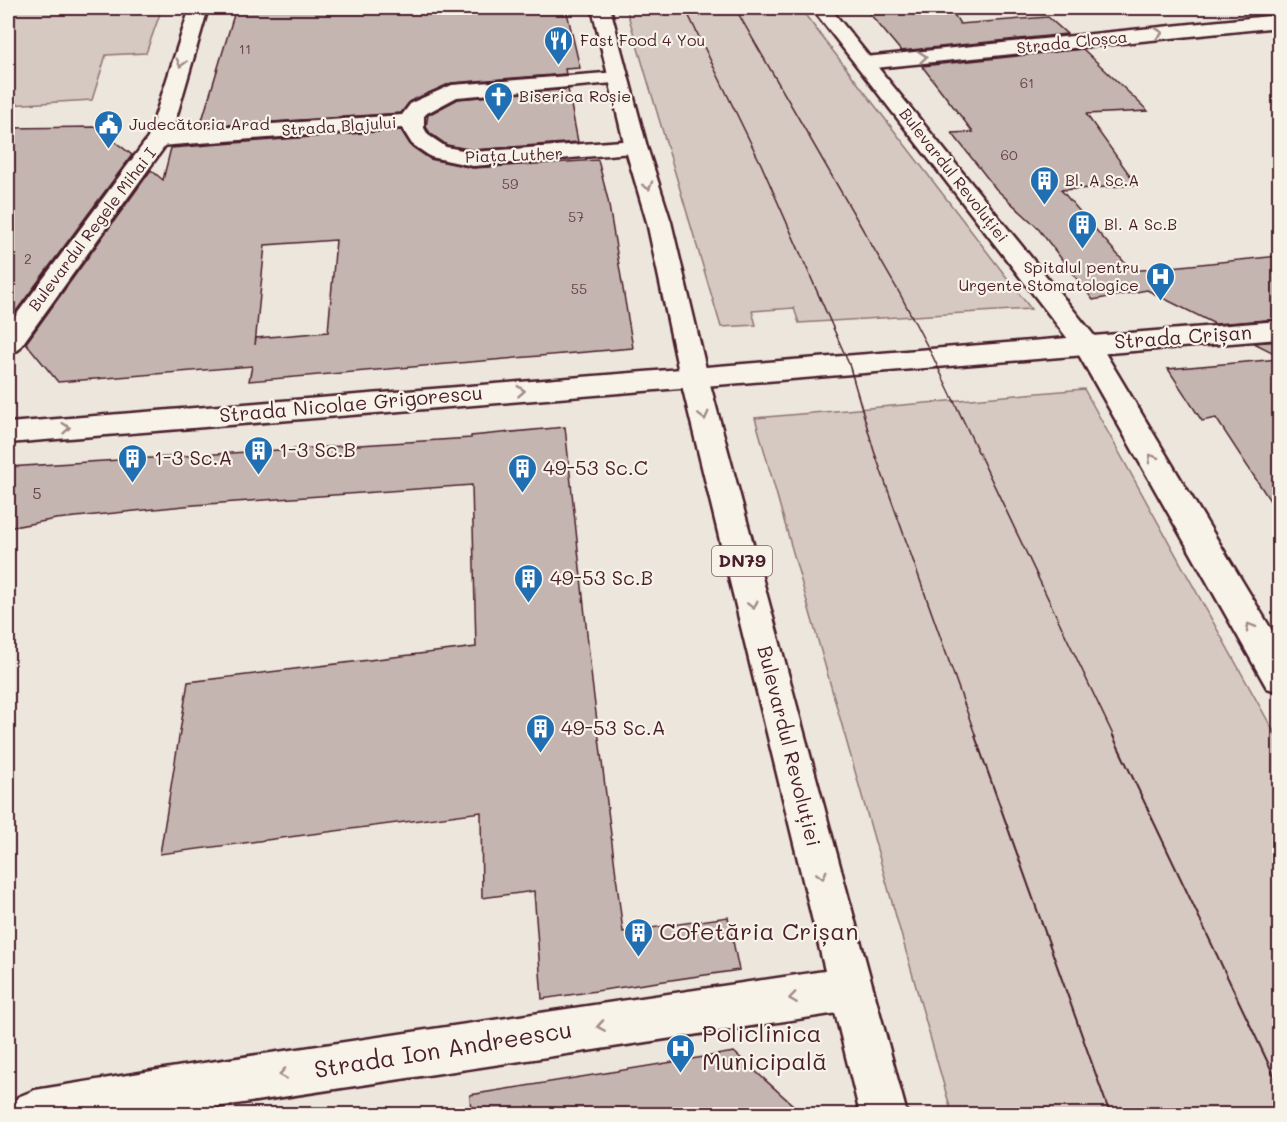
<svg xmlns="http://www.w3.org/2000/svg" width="1287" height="1122" viewBox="0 0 1287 1122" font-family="Mali,sans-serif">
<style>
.green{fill:#d5c9c2;stroke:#907476;stroke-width:1.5}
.building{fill:#c4b5b0;stroke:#4a1f2b;stroke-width:1.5;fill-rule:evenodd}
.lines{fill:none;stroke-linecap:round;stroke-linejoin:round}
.street-casing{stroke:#4a1f2b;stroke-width:5}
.secondary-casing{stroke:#4a1f2b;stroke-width:5}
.primary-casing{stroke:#4a1f2b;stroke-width:5}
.street{fill:#f7f3e8;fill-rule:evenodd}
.secondary{fill:#f7f3e8;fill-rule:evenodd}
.primary{fill:#f7f3e8;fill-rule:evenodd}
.tram-far1{stroke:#4a1f2b;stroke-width:1.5}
.tram{stroke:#4a1f2b;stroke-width:2}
.oneway{stroke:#a0898a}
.labels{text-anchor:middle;stroke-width:4.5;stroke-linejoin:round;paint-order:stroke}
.far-number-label{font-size:14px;fill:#68444c}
.far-poi-label{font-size:16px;fill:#4a1f2b;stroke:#f7f3e8;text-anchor:start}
.far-street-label{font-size:16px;fill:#4a1f2b;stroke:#f7f3e8}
.number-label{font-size:16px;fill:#68444c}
.shield{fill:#f7f3e8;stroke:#7e5f64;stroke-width:1.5}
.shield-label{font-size:18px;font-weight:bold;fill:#4a1f2b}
.street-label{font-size:20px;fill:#4a1f2b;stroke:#f7f3e8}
.poi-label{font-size:20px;fill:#4a1f2b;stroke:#f7f3e8;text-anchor:start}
.near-poi-label{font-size:24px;fill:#4a1f2b;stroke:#f7f3e8;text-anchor:start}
.near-street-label{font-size:24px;fill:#4a1f2b;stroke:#f7f3e8}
</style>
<rect width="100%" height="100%" fill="#ece6dd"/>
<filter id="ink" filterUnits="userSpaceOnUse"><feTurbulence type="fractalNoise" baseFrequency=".0167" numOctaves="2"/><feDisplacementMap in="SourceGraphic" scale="12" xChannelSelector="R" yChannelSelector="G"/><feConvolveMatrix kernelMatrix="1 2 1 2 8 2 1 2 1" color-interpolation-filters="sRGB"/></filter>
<g filter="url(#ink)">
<g class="green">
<path d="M 8,8 L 162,8 L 146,53 L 106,55 L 92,100 L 8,105 Z"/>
<path d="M 626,8 L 800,8 L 1031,309 L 799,323 L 794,308 L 752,311 L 756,325 L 721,327 Z"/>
<path d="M 1084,389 L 1279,741 L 1279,1114 L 952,1114 L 755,418 Z"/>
</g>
<g class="building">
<path d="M 236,8 L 566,8 L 580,68 L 565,69 L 566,74 L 451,83 L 410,101 L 401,113 L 200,127 Z"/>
<path d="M 865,8 L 950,8 L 960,24 L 1048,17 L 1067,34 L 901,51 Z"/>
<path d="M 1083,49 L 1148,111 L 1086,114 L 1137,185 L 1061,190 L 1132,271 L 1280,256 L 1280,319 L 1215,324 L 1147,290 L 1093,300 L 1037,227 L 996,189 L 952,133 L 973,132 L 922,66 Z"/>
<path d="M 568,89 L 578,142 L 473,150 L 447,145 L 430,133 L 426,127 L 428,115 L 458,99 Z"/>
<path d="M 96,127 L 132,155 L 8,322 L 8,128 Z"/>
<path d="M 401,130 L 411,146 L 430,159 L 473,168 L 598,160 L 608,200 L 633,348 L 249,381 L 252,366 L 58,382 L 26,343 L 151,170 L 163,180 L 171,148 ZM 336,240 L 328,332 L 256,338 L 255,345 L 265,245 Z"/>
<path d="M 1280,341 L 1280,356 L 1254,343 Z"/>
<path d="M 1280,359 L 1280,516 L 1216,418 L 1202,421 L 1168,369 Z"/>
<path d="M 565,427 L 592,681 L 623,932 L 728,917 L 739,970 L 542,999 L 534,891 L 482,898 L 481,812 L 160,854 L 188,682 L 476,647 L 472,485 L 194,505 L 56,519 L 8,528 L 8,467 L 471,438 L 471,436 Z"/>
<path d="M 734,1052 L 803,1114 L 471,1114 L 470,1095 Z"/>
</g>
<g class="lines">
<defs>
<g id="street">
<path d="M 1280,15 L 1280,27 L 865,69 L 858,67 L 855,63 L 858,59 L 865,57 Z"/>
<path d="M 618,72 L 625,74 L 628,78 L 625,82 L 457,97 L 427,113 L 424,116 L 424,128 L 428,135 L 446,147 L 473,152 L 636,140 L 644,142 L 647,147 L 644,152 L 473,166 L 431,157 L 412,144 L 402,128 L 159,146 L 151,144 L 148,139 L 151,134 L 159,132 L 402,115 L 411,103 L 452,85 Z"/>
<path d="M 851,967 L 867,973 L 873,989 L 867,1005 L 851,1011 L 170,1114 L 11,1114 L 18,1097 L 35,1090 L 183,1066 Z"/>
</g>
<g id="secondary">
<path d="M 190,8 L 208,8 L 170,139 L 18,350 L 8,353 L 8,326 L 148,138 Z"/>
<path d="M 1280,321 L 1280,339 L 8,443 L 8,423 Z"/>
</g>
<g id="primary">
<path d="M 592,8 L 610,8 L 647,147 L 671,222 L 708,377 L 907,1114 L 860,1114 L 680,377 L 647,222 L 625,147 Z"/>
<path d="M 812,8 L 830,8 L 1096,338 L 1280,644 L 1280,692 L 1267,688 L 1075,348 Z"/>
</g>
</defs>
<use href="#street" class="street-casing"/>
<use href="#secondary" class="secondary-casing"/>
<use href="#primary" class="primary-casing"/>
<use href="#street" class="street"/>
<use href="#secondary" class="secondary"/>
<use href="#primary" class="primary"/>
<g class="tram-far1">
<path d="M 685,8 L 761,164 L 849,364 L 874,451 L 976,737"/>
<path d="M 735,8 L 900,294 L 933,357 L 1114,737"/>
</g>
<g class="tram">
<path d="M 975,736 L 1110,1114"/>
<path d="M 1113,736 L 1280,1088"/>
</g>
</g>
<defs><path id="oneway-chevron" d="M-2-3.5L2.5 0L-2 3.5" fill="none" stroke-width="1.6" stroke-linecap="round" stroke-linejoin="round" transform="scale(1.5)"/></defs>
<g class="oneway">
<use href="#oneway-chevron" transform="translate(1159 33) rotate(-6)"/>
<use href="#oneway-chevron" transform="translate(923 57) rotate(-6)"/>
<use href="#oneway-chevron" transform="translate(181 63) rotate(106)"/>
<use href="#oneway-chevron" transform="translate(648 186) rotate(73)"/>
<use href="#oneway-chevron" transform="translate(521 391) rotate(-4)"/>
<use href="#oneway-chevron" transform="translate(704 416) rotate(76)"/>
<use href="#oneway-chevron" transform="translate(66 428) rotate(-5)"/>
<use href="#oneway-chevron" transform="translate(1152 458) rotate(-120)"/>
<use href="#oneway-chevron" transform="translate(753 605) rotate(76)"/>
<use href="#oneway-chevron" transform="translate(1250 627) rotate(-120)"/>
<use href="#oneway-chevron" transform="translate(822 875) rotate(76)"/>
<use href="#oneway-chevron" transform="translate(793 998) rotate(172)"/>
<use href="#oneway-chevron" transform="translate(601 1026) rotate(171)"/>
<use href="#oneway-chevron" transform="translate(283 1074) rotate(171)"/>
</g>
</g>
<defs>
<symbol id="restaurant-pin" viewBox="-11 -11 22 30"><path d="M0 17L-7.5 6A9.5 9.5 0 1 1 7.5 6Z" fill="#1f6fb2" stroke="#f7f3e8"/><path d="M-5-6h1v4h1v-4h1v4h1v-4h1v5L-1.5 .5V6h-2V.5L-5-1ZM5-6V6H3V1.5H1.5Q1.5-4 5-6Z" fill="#fff"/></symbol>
<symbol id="church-pin" viewBox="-11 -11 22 30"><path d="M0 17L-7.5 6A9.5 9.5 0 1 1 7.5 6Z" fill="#1f6fb2" stroke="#f7f3e8"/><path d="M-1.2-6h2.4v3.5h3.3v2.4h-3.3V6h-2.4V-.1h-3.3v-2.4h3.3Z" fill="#fff"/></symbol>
<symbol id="civic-pin" viewBox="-11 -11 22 30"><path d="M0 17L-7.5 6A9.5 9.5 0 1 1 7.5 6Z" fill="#1f6fb2" stroke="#f7f3e8"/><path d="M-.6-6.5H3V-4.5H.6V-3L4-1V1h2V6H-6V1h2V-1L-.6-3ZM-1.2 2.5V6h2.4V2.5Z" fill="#fff"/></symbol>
<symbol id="building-pin" viewBox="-11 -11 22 30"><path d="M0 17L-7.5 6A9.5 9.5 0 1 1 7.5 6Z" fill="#1f6fb2" stroke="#f7f3e8"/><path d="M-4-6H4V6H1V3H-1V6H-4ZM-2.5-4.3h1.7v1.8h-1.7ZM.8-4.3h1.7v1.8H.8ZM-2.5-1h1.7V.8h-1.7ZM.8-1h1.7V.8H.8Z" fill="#fff"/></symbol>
<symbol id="hospital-pin" viewBox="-11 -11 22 30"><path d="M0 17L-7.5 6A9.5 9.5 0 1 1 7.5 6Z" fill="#1f6fb2" stroke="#f7f3e8"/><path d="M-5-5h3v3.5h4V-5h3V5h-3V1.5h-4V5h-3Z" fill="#fff"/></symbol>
</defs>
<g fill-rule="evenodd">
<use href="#restaurant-pin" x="542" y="24" width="33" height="45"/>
<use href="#church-pin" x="482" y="80" width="33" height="45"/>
<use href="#civic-pin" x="92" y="108" width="33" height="45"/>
<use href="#building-pin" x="1028" y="164" width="33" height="45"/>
<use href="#building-pin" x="1066" y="208" width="33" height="45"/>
<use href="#hospital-pin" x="1144" y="260" width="33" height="45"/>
<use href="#building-pin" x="242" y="434" width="33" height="45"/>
<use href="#building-pin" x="116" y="442" width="33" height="45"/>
<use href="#building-pin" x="506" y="452" width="33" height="45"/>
<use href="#building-pin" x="512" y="562" width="33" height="45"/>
<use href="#building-pin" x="524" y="712" width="33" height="45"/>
<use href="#building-pin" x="622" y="916" width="33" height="45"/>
<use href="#hospital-pin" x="664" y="1032" width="33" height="45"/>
</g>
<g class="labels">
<g class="far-number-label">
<text x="245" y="54">11</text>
<text x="1027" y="88">61</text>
<text x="1009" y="160">60</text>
<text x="510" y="189">59</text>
<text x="576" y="222">57</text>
<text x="28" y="264">2</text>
<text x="579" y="294">55</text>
</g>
<g class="far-poi-label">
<text x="580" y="46">Fast Food 4 You</text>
<text x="519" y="102">Biserica Roșie</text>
<text x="129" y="130">Judecătoria Arad</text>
<text x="1065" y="186">Bl. A Sc.A</text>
<text x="1104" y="230">Bl. A Sc.B</text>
<text x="1139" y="273" text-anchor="end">Spitalul pentru<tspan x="1139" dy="18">Urgente Stomatologice</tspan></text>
</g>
<g class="far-street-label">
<text transform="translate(1072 42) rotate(-6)" y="6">Strada Cloșca</text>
<text transform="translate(339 126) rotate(-4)" y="6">Strada Blajului</text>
<text transform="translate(514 155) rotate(-2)" y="6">Piața Luther</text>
<text transform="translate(954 175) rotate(52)" y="6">Bulevardul Revoluției</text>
<text transform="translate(92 229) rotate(-53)" y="6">Bulevardul Regele Mihai I</text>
</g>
<g class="number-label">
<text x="37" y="499">5</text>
</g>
<rect class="shield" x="712" y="546" width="60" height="30" rx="4.5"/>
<g class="shield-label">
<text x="742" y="567">DN79</text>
</g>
<g class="street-label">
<text transform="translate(1183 337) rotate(-4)" y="7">Strada Crișan</text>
<text transform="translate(351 404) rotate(-5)" y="7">Strada Nicolae Grigorescu</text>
<text transform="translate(789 746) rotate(76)" y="7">Bulevardul Revoluției</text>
</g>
<g class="poi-label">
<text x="279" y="457">1-3 Sc.B</text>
<text x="154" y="465">1-3 Sc.A</text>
<text x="543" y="475">49-53 Sc.C</text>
<text x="550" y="585">49-53 Sc.B</text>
<text x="561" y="735">49-53 Sc.A</text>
</g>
<g class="near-poi-label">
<text x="659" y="940">Cofetăria Crișan</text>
<text x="702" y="1042">Policlinica<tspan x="702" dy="28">Municipală</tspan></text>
</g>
<g class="near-street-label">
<text transform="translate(443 1050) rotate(-9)" y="8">Strada Ion Andreescu</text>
</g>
</g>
<rect width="1287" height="1122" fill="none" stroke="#f7f3e8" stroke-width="30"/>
<rect x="15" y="15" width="1257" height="1092" fill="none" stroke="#4a1f2b" stroke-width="2" filter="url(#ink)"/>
</svg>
